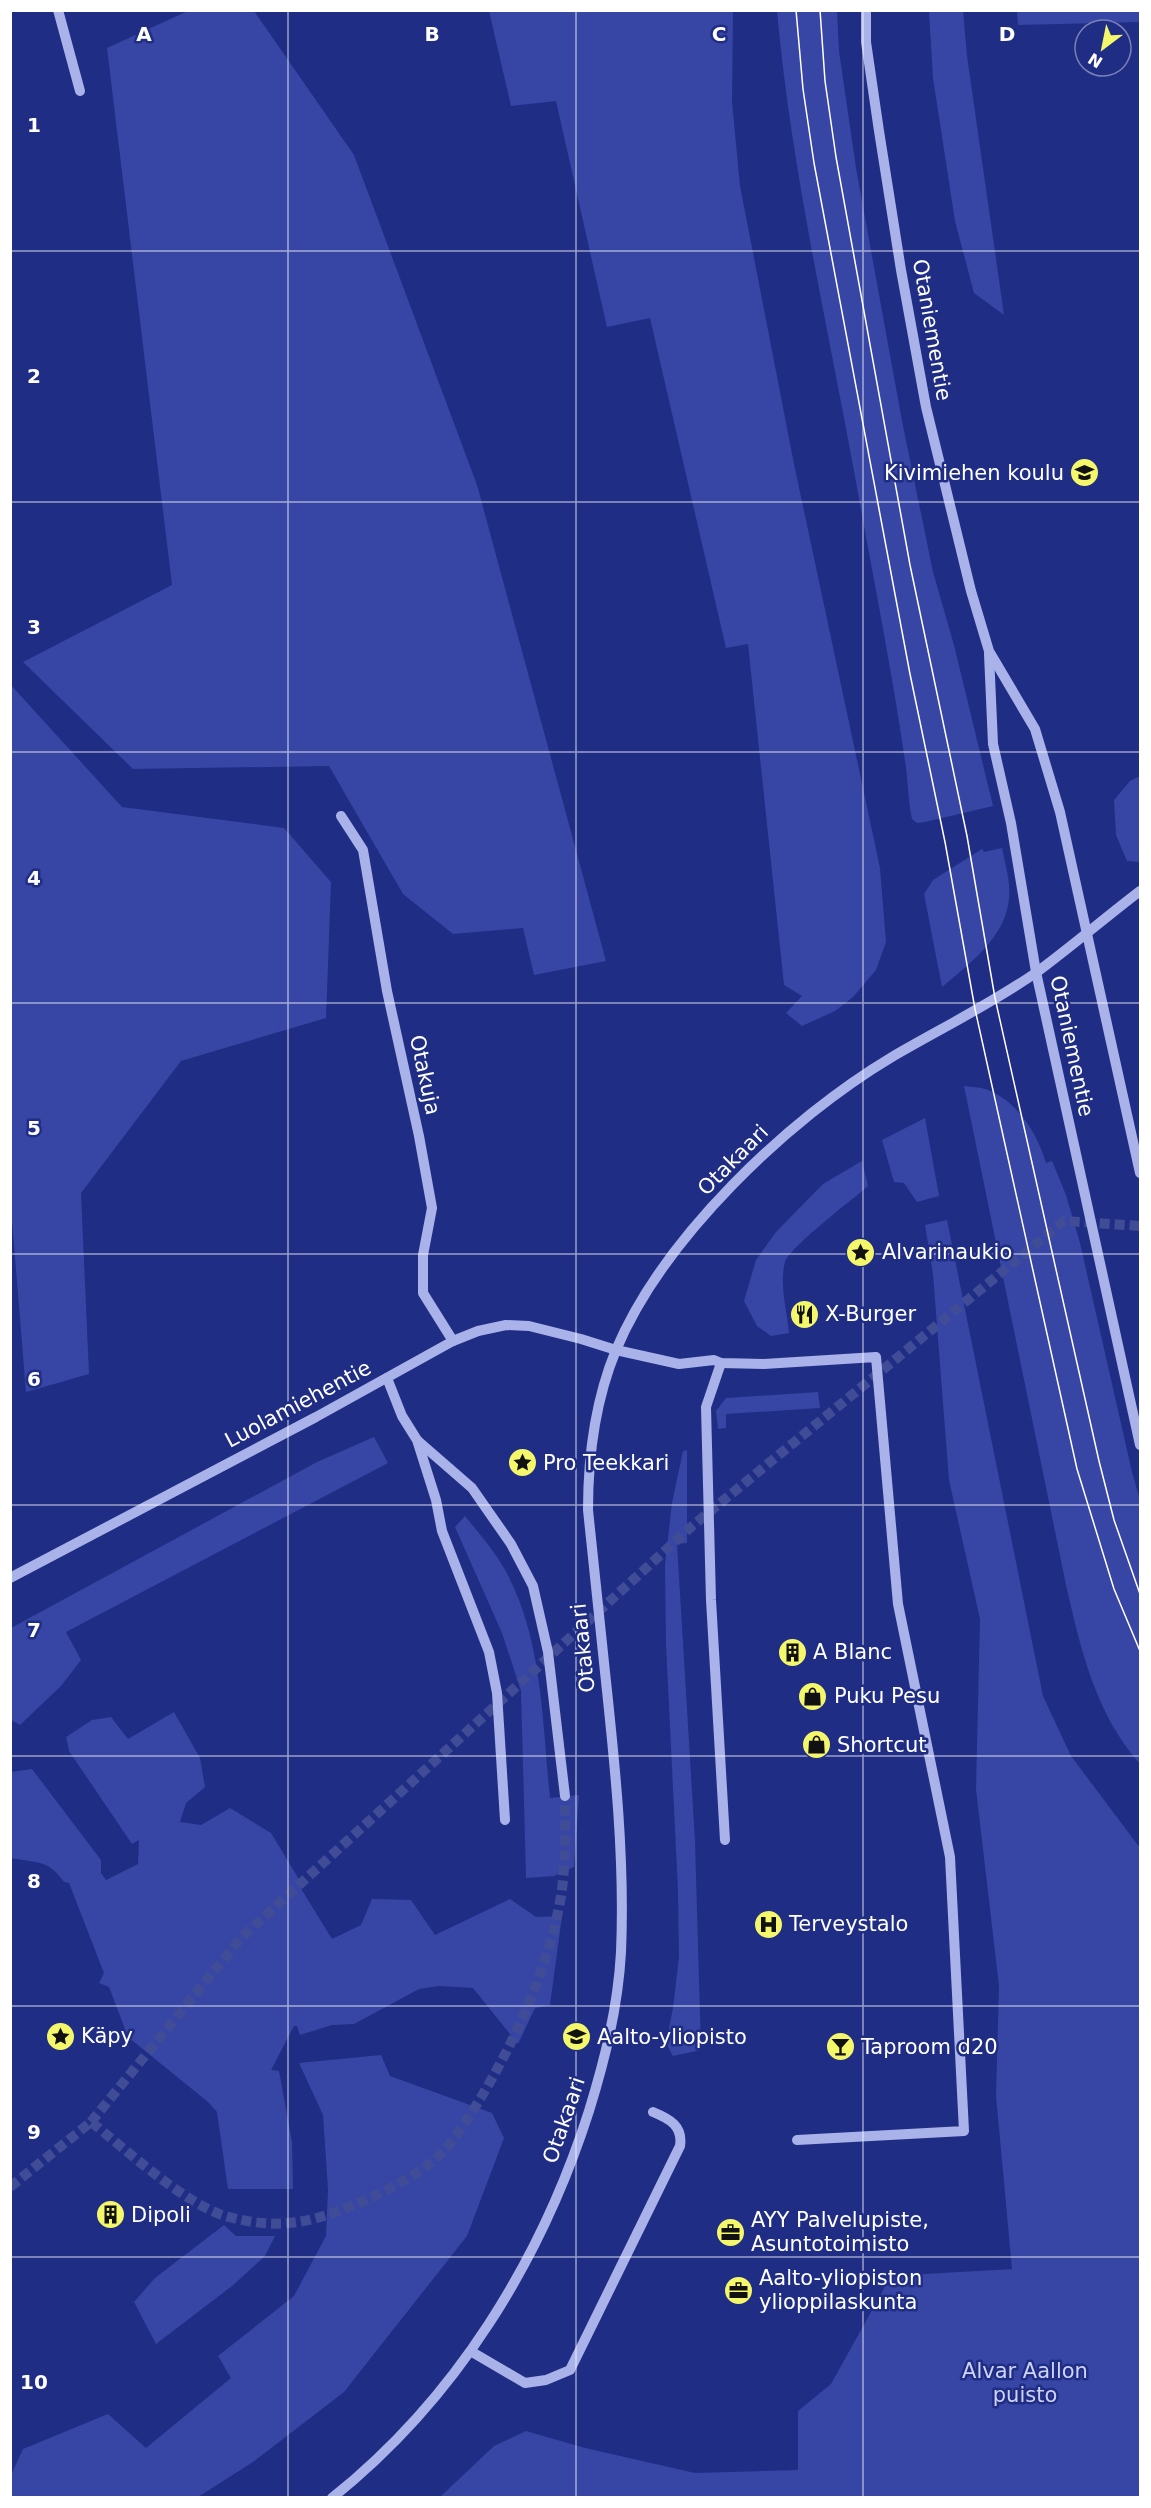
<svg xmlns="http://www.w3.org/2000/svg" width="1151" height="2508" viewBox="0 0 1151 2508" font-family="'DejaVu Sans',sans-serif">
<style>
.green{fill:#3746a4}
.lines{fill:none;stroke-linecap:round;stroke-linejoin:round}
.minor-tunnel{stroke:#414c97;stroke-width:10;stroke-dasharray:10 5;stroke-linecap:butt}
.minor{stroke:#a9b2e9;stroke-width:10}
.tram{stroke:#fff;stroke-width:1.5}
.grid{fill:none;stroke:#fff;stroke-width:1.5;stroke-opacity:0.55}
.labels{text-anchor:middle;stroke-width:5;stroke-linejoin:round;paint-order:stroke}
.street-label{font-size:21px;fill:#fff;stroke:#202d85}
.poi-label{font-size:21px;fill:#fff;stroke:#202d85;text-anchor:start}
.park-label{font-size:21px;fill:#cdd3f7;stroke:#202d85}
.grid-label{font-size:20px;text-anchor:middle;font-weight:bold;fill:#fff;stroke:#202d85;stroke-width:5;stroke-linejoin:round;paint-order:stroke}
</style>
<rect width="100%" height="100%" fill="#202d85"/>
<g class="green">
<path d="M 190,10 L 254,11 L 354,155 L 477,485 L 606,961 L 534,975 L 523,928 L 453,934 L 403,894 L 329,766 L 133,769 L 23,662 L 172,585 L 107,48 Z"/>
<path d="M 489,11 L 733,11 L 732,102 L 740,186 L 794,464 L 880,868 L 886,942 L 876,970 L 853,997 L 835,1011 L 802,1026 L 786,1013 L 802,996 L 784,985 L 748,644 L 726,648 L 650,318 L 607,327 L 556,101 L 511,106 Z"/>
<path d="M 777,11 L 837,11 L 839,51 L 856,168 L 902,421 L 933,572 L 954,645 L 993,806 L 925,822 L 917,823 L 912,819 C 908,800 908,780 905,761 C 891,664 871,567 854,471 C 826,318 791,166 777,11 Z"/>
<path d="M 929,11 L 963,11 L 967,56 L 1004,315 L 974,293 L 955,221 L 933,78 Z"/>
<path d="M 1017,11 L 1140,11 L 1140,22 L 1018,25 Z"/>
<path d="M 10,684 L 122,807 L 284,828 L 331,882 L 326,1018 L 181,1061 L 81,1193 L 89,1374 L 26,1392 L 10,1196 Z"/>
<path d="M 1140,776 L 1140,862 L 1127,861 L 1116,835 L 1114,800 L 1130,781 Z"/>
<path d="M 1002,848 C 1005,864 1011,883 1009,899 C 1005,938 969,964 942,987 L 924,894 L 933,880 L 982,849 L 984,852 Z"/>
<path d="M 964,1086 C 971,1087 981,1087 988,1090 C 1018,1102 1037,1133 1046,1163 L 1052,1161 L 1066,1195 L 1080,1243 L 1132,1472 L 1140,1500 L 1140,1764 C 1095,1713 1081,1650 1066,1585 Z"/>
<path d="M 925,1118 L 939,1196 L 917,1202 L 904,1183 L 894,1182 L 882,1140 Z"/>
<path d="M 862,1161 L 868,1186 C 853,1199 789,1248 785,1262 C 779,1283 787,1311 789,1333 L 771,1336 L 757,1326 L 744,1301 L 756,1260 L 776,1232 L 823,1184 Z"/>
<path d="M 947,1220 L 1043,1696 L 1071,1756 L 1140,1848 L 1140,2497 L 440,2497 L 494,2446 L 526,2431 L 585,2448 L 695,2473 L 798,2470 L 798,2411 L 831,2384 L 891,2276 L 1012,2269 L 996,2096 L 999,1986 L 976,1789 L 980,1619 L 949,1480 L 933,1274 L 925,1225 Z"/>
<path d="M 818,1392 L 820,1408 L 726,1414 L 726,1428 L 718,1429 L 716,1411 L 726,1398 Z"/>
<path d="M 374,1437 L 388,1463 L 66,1632 L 81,1660 L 61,1686 L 20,1725 L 11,1720 L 11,1628 L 317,1462 Z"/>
<path d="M 687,1450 L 687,1543 L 677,1544 L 695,1841 L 701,2050 L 673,2056 L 666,2043 L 673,2008 L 679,1957 L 678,1890 L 666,1645 L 665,1564 L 672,1503 L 683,1451 Z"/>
<path d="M 465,1516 C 477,1531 491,1547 501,1563 C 543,1632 542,1721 550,1798 L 579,1795 L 574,1867 L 554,1876 L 526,1878 L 521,1691 L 502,1633 L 455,1527 Z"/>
<path d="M 174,1712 L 200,1758 L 205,1787 L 186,1803 L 180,1822 L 201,1825 L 230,1808 L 271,1833 L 303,1886 L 300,1887 L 332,1939 L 361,1925 L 372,1899 L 411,1900 L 435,1935 L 510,1899 L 536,1917 L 562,1916 L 550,2005 L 535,2008 L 518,2044 L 473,1988 L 439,1986 L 419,1989 L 354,2024 L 332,2025 L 300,2035 L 297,2026 L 294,2026 L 271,2070 L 279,2071 L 292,2142 L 293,2189 L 228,2189 L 217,2112 L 208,2102 L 128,2037 L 109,1987 L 99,1983 L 104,1973 L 69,1883 L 64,1882 C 48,1859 36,1863 11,1858 L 11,1772 L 32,1769 L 101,1860 L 101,1873 L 106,1880 L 138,1864 L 139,1840 L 132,1844 L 69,1751 L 66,1737 L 92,1720 L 111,1717 L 128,1739 Z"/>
<path d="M 381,2055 L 390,2076 L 492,2113 L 504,2138 L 467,2236 L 344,2392 L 253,2462 L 198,2497 L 11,2497 L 11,2475 L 23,2449 L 108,2414 L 146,2448 L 231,2378 L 218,2356 L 294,2296 L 326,2236 L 328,2190 L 323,2115 L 299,2063 Z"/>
<path d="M 224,2225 L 236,2236 L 275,2236 L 265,2256 L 232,2286 L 156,2344 L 134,2302 L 155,2278 Z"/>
</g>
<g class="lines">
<g class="minor-tunnel">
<path d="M 91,2122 L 241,1938 L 691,1527 L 1064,1221 L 1140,1226"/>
<path d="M 10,2187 L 91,2122 C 127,2150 186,2206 229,2217 C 278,2230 311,2223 356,2204 C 381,2194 406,2181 428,2165 C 451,2148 469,2117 483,2094 C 519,2033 549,1966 561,1896 C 566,1863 565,1829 565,1796"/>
</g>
<g class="minor">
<path d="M 58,10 L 80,91"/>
<path d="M 866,10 L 866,42 L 879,131 L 901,270 L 926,407 L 971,591 L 989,651 L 1035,729 L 1060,812 L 1140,1173"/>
<path d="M 989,654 L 993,744 L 1011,823 L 1036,972 L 1140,1445"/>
<path d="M 341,816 L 363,850 L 387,991 L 419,1136 L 432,1208 L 423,1255 L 423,1293 L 453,1341"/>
<path d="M 721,1363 L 706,1407 L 711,1600 L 725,1840"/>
<path d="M 387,1378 L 402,1416 L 417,1440 L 436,1500 L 442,1531 L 489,1652 L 497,1693 L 505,1820"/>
<path d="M 418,1441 L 472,1488 L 511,1544 L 533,1586 L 548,1652 L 565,1796"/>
<path d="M 10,1578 L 316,1417 L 453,1341 L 478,1331 L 506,1325 L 529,1326 L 581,1339 L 616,1350 L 679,1364 L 714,1360 L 721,1363 L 764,1364 L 876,1357 L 898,1604 L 950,1857 L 964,2131 L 797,2140"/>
<path d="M 472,2352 L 525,2383 L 546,2380 L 570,2370 L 680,2146 C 683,2126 670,2119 653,2112"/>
<path d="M 332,2498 C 456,2399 541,2261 589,2111 C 605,2059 618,2007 621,1952 C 625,1859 615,1765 605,1672 C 599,1618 594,1564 588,1510 C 588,1456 595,1401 616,1350 C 663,1238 788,1119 892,1057 C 940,1029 991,1004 1037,972 C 1072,946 1106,917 1140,891"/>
</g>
<g class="tram">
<path d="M 796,10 L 803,89 L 814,163 L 910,674 L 945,842 L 975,1009 L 1077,1469 L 1114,1589 L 1140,1651"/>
<path d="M 820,10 L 825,81 L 836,157 L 910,565 L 967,836 L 995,998 L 1099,1461 L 1114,1520 L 1140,1594"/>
</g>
</g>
<path class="grid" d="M 288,10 L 288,2498M 576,10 L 576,2498M 863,10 L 863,2498M 10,251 L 1140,251M 10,502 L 1140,502M 10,752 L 1140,752M 10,1003 L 1140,1003M 10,1254 L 1140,1254M 10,1505 L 1140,1505M 10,1756 L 1140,1756M 10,2006 L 1140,2006M 10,2257 L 1140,2257"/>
<defs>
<symbol id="school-disc" viewBox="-11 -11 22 22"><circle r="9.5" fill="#f4f76a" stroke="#202d85"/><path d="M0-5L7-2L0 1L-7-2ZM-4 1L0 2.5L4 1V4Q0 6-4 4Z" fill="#111"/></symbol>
<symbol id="sight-disc" viewBox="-11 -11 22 22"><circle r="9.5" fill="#f4f76a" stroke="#202d85"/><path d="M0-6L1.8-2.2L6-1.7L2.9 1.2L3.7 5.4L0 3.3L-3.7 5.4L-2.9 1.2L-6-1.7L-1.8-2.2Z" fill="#111"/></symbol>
<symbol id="restaurant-disc" viewBox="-11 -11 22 22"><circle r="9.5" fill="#f4f76a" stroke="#202d85"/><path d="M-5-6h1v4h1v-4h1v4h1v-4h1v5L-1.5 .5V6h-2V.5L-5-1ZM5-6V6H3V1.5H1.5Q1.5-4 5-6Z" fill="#111"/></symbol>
<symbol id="building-disc" viewBox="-11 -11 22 22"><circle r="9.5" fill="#f4f76a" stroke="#202d85"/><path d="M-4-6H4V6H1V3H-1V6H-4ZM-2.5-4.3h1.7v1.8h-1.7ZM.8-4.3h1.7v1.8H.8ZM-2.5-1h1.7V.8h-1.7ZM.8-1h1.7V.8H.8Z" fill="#111"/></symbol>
<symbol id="shop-disc" viewBox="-11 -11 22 22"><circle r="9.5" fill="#f4f76a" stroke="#202d85"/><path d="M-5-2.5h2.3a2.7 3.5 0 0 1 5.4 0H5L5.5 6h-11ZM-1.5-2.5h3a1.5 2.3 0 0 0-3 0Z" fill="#111"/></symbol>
<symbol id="hospital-disc" viewBox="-11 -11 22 22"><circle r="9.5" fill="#f4f76a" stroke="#202d85"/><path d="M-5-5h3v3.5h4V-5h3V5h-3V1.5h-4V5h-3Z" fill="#111"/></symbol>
<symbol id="university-disc" viewBox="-11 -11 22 22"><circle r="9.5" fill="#f4f76a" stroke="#202d85"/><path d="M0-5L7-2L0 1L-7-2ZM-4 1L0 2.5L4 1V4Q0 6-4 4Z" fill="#111"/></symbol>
<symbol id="bar-disc" viewBox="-11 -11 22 22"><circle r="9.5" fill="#f4f76a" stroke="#202d85"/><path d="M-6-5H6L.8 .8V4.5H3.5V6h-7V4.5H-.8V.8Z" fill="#111"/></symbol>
<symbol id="office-disc" viewBox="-11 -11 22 22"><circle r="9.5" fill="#f4f76a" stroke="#202d85"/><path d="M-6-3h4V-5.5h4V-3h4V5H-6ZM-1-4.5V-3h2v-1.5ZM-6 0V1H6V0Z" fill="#111"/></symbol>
</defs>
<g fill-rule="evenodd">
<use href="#school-disc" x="1068" y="456" width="33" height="33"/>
<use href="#sight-disc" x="844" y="1236" width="33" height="33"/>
<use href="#restaurant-disc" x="788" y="1298" width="33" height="33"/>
<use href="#sight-disc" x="506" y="1446" width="33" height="33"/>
<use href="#building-disc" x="776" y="1636" width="33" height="33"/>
<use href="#shop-disc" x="796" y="1680" width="33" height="33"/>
<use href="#shop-disc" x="800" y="1728" width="33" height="33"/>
<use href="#hospital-disc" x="752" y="1908" width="33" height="33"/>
<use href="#sight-disc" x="44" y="2020" width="33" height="33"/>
<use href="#university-disc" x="560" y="2020" width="33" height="33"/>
<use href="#bar-disc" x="824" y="2030" width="33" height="33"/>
<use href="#building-disc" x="94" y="2198" width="33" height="33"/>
<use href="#office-disc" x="714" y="2216" width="33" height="33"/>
<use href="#office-disc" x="722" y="2274" width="33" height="33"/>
</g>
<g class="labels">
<g class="street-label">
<text transform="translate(932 330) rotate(80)" y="7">Otaniementie</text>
<text transform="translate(1072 1046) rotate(78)" y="7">Otaniementie</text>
<text transform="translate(425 1075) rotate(78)" y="7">Otakuja</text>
<text transform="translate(733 1160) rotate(-45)" y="7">Otakaari</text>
<text transform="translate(298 1404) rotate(-28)" y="7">Luolamiehentie</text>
<text transform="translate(583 1648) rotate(-96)" y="7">Otakaari</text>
<text transform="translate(564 2120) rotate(-71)" y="7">Otakaari</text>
</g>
<g class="poi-label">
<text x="1064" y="480" text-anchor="end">Kivimiehen koulu</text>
<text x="882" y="1259">Alvarinaukio</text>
<text x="825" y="1321">X-Burger</text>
<text x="543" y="1470">Pro Teekkari</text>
<text x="813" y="1659">A Blanc</text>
<text x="834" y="1703">Puku Pesu</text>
<text x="837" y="1752">Shortcut</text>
<text x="789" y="1931">Terveystalo</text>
<text x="81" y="2043">Käpy</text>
<text x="597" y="2044">Aalto-yliopisto</text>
<text x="861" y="2054">Taproom d20</text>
<text x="131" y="2222">Dipoli</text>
<text x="751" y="2227">AYY Palvelupiste,<tspan x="751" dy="24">Asuntotoimisto</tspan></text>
<text x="759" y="2285">Aalto-yliopiston<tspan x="759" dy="24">ylioppilaskunta</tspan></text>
</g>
<g class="park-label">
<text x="1025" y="2378">Alvar Aallon<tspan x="1025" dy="24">puisto</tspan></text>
</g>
</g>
<g class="grid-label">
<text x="144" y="41">A</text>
<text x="432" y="41">B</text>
<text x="719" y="41">C</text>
<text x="1007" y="41">D</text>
<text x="34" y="132">1</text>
<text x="34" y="383">2</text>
<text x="34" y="634">3</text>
<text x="34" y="885">4</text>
<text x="34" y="1135">5</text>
<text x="34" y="1386">6</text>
<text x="34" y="1637">7</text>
<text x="34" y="1888">8</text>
<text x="34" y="2139">9</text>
<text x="34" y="2389">10</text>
</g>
<rect width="1151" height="2508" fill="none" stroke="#ffffff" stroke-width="24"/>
<g transform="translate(1103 48) rotate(212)"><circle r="28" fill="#202d85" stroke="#7981b6" stroke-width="1.5"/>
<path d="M0-4.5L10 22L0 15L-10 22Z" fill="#f4f76a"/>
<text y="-9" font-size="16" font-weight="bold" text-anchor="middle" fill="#ffffff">N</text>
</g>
</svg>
